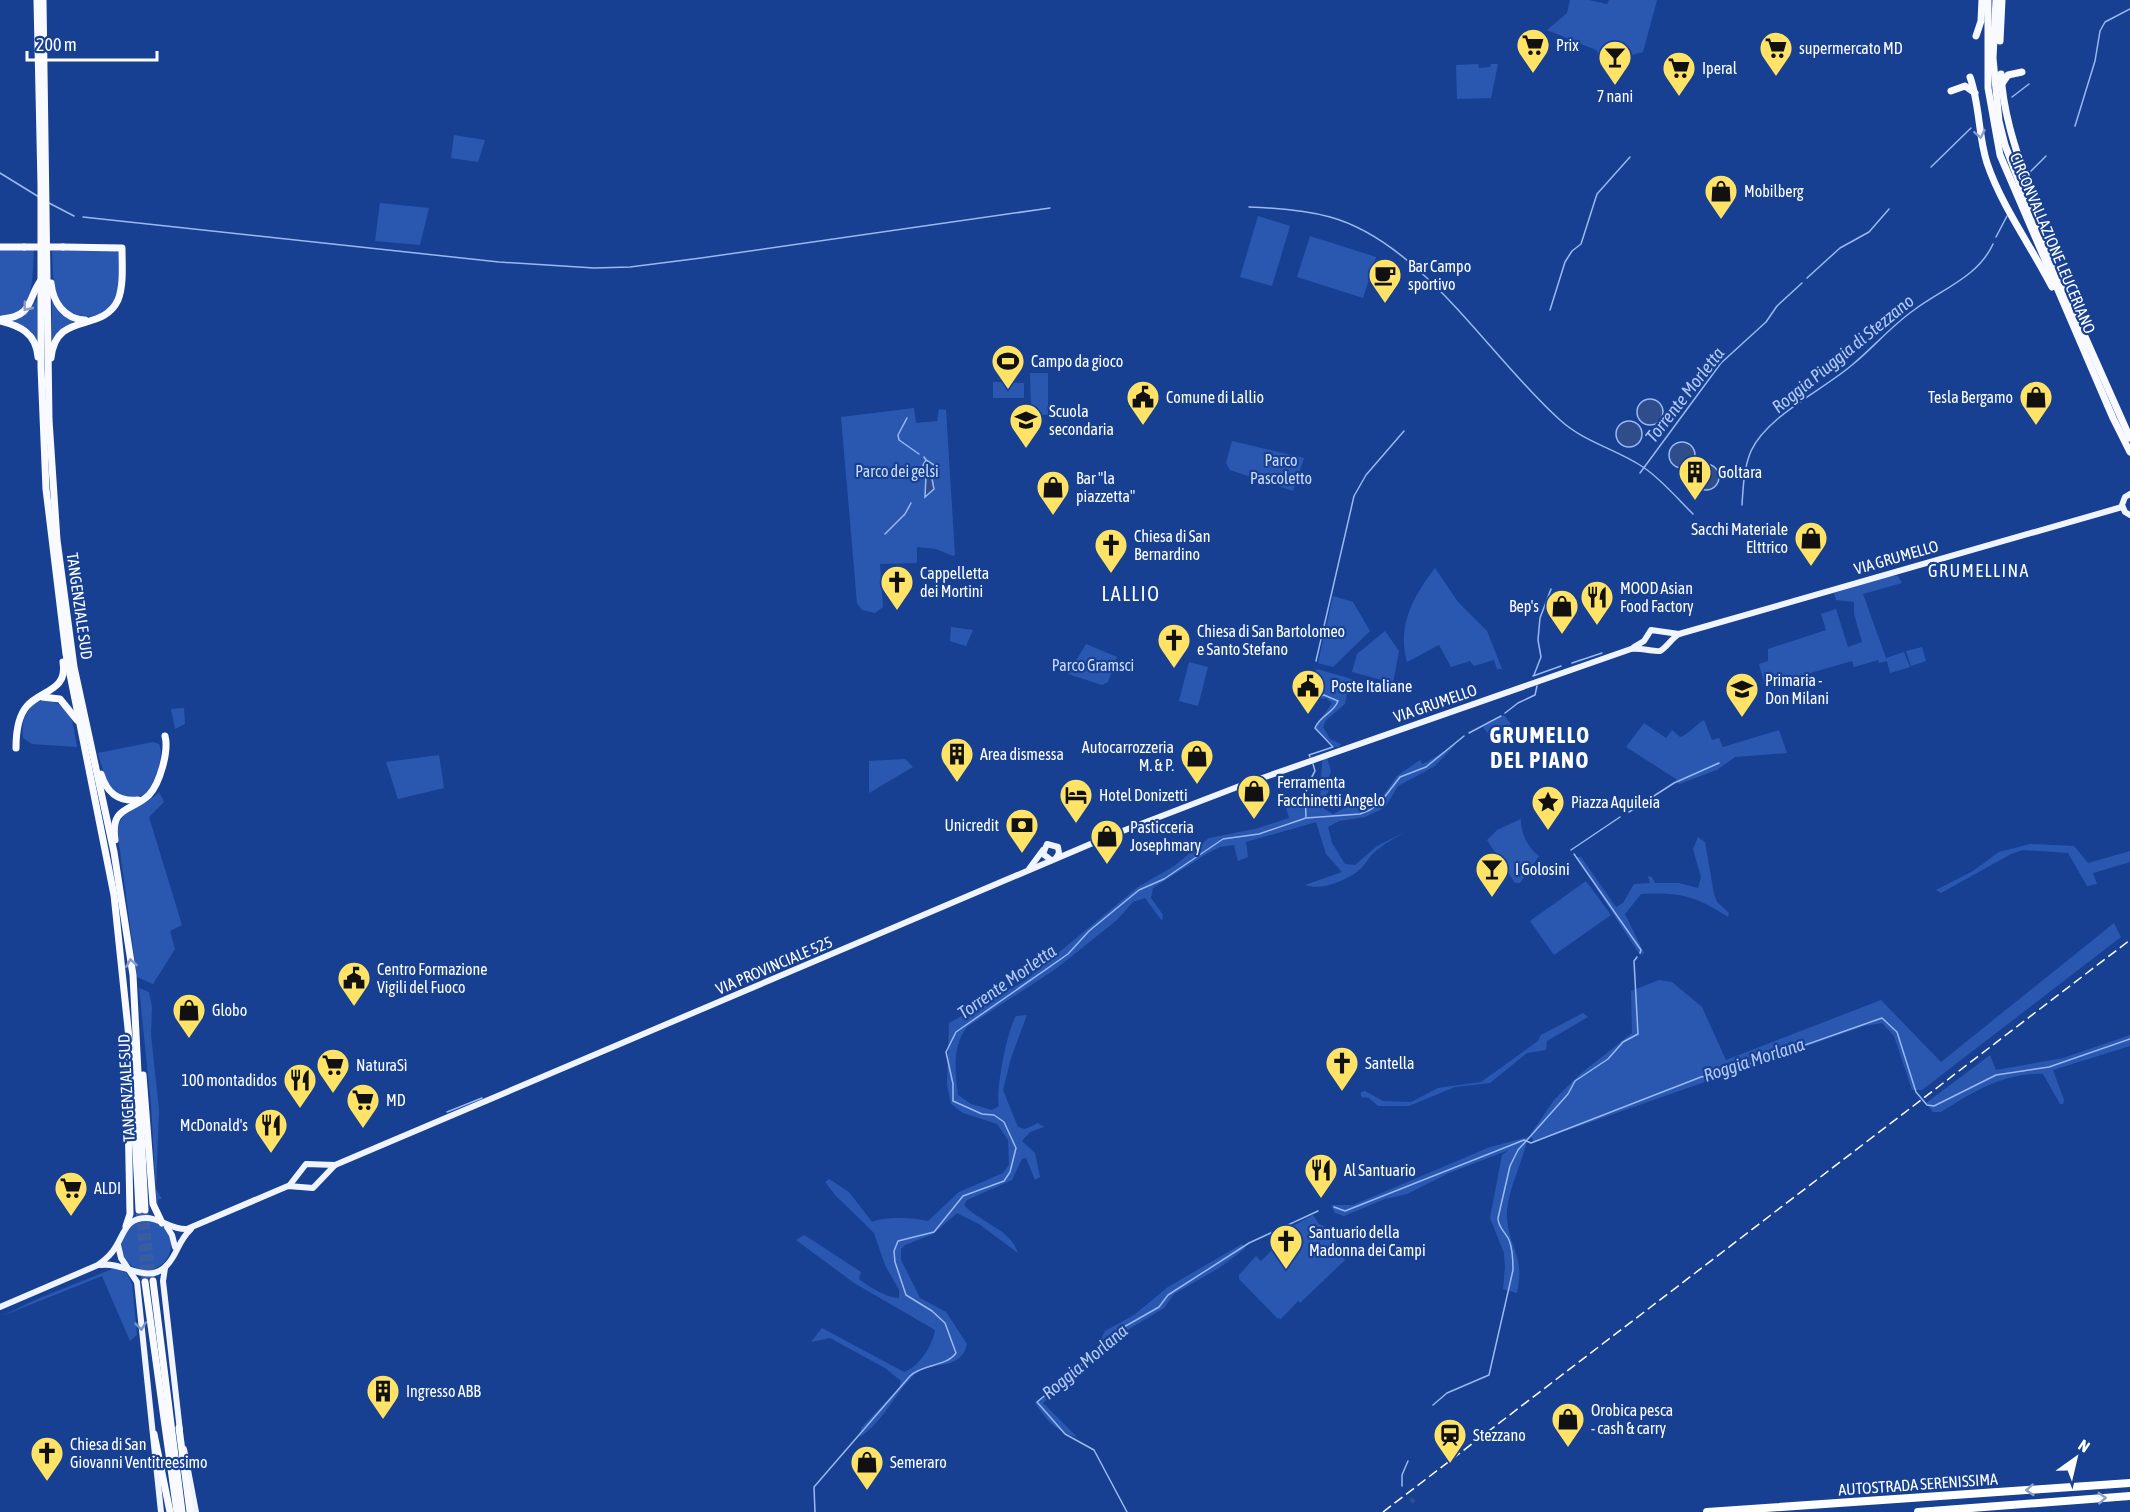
<svg xmlns="http://www.w3.org/2000/svg" width="2130" height="1512" viewBox="0 0 2130 1512" font-family="'Asap Condensed',sans-serif">
<style>
.green{fill:#2a58b1}
.water{fill:#304d8b;stroke:#99b9f3;stroke-width:1.5}
.lines{fill:none;stroke-linecap:round;stroke-linejoin:round}
.stream{stroke:#99b9f3;stroke-width:1.5}
.canal{stroke:#304d8b;stroke-width:4.5}
.trunk-tunnel{stroke:#3a5da2;stroke-width:7;stroke-dasharray:7 3.5;stroke-linecap:butt}
.primary{stroke:#f0f4ff;stroke-width:6}
.trunk{stroke:#f8faff;stroke-width:7}
.motorway{stroke:#fff;stroke-width:8}
.rail{stroke:#fff;stroke-width:1.5;stroke-dasharray:10 4.5;stroke-linecap:butt}
.trunk-bridge{stroke:#f8faff;stroke-width:7}
.oneway{stroke:#889dc8}
.oneway2{stroke:#7991c3}
.oneway3{stroke:#8ba0c8}
.labels{text-anchor:middle;stroke-width:4.5;stroke-linejoin:round;paint-order:stroke}
.poi-label{font-size:16px;fill:#fff;stroke:#174092;text-anchor:start}
.street-label{font-size:16px;fill:#fff;stroke:#174092}
.park-label{font-size:16px;fill:#cdddfb;stroke:#174092}
.water-label{font-size:18px;font-style:italic;fill:#b3caf7;stroke:#174092}
.neighbourhood-label{font-size:18px;letter-spacing:1.5px;fill:#fff;stroke:#174092}
.quarter-label{font-size:20px;letter-spacing:1.5px;fill:#fff;stroke:#174092}
.district-label{font-size:22px;font-weight:bold;letter-spacing:1.5px;fill:#fff;stroke:#174092}
</style>
<rect width="100%" height="100%" fill="#174092"/>
<g class="green">
<path d="M 1570,0 L 1589,0 L 1607,4 L 1609,0 L 1657,0 L 1643,52 L 1603,63 L 1596,50 L 1547,30 L 1567,13 Z"/>
<path d="M 1478,64 L 1479,68 L 1490,67 L 1491,64 L 1498,64 L 1491,98 L 1457,99 L 1456,65 Z"/>
<path d="M 454,135 L 485,140 L 478,162 L 451,158 Z"/>
<path d="M 380,203 L 429,208 L 420,245 L 375,241 Z"/>
<path d="M 1258,216 L 1290,226 L 1272,286 L 1240,277 Z"/>
<path d="M 1310,236 L 1376,257 L 1363,298 L 1297,277 Z"/>
<path d="M 0,250 L 34,250 C 32,276 36,315 0,316 Z"/>
<path d="M 120,250 C 119,264 122,284 116,297 C 104,323 70,323 58,297 C 52,283 53,266 52,251 Z"/>
<path d="M 37,300 L 37,343 L 25,327 L 13,321 L 25,314 Z"/>
<path d="M 52,300 L 62,314 L 75,321 L 62,328 L 52,341 Z"/>
<path d="M 1030,373 L 1048,373 L 1048,415 L 1038,415 L 1031,406 Z"/>
<path d="M 993,382 L 1024,383 L 1024,398 L 993,398 Z"/>
<path d="M 914,408 L 916,423 L 937,421 L 939,409 L 946,410 L 955,555 L 953,556 L 936,549 L 917,547 L 917,563 L 880,564 L 883,607 L 875,613 L 862,610 L 857,603 L 841,417 Z"/>
<path d="M 1232,441 L 1304,458 L 1293,491 L 1230,470 L 1226,463 Z"/>
<path d="M 1435,568 L 1458,602 L 1487,631 L 1502,669 L 1497,669 L 1494,660 L 1474,666 L 1470,661 L 1451,667 L 1439,645 L 1407,662 C 1397,625 1413,597 1435,568 Z"/>
<path d="M 1890,575 L 1898,576 L 1902,583 L 1863,594 L 1886,658 L 1904,652 L 1910,667 L 1890,673 L 1887,661 L 1879,663 L 1878,660 L 1854,667 L 1852,661 L 1765,686 L 1759,664 L 1768,661 L 1768,649 L 1826,630 L 1821,614 L 1836,609 L 1848,647 L 1862,642 L 1854,614 L 1854,602 L 1836,600 L 1834,593 Z"/>
<path d="M 1333,596 L 1353,602 L 1370,631 L 1333,667 L 1318,663 Z"/>
<path d="M 951,627 L 973,630 L 966,646 L 950,641 Z"/>
<path d="M 1385,631 L 1399,651 L 1393,683 L 1352,672 L 1357,654 Z"/>
<path d="M 1086,644 L 1117,657 L 1108,682 L 1102,685 L 1068,674 Z"/>
<path d="M 1922,647 L 1926,661 L 1911,666 L 1906,651 Z"/>
<path d="M 1189,662 L 1208,667 L 1198,706 L 1179,701 Z"/>
<path d="M 1317,669 L 1355,680 L 1347,693 L 1345,704 L 1326,720 L 1323,727 L 1330,739 L 1341,744 L 1339,747 L 1335,747 L 1315,728 L 1332,703 L 1326,698 L 1310,701 L 1305,695 L 1304,684 Z"/>
<path d="M 43,700 C 74,704 72,721 77,747 L 32,744 L 23,738 C 21,722 26,704 43,700 Z"/>
<path d="M 184,708 L 185,724 L 175,729 L 171,709 Z"/>
<path d="M 1504,715 L 1511,724 L 1490,736 L 1483,727 Z"/>
<path d="M 1704,720 L 1712,740 L 1719,738 L 1723,747 L 1779,730 L 1787,753 L 1735,757 L 1717,770 L 1679,784 L 1676,779 L 1626,747 L 1644,723 L 1666,738 L 1672,730 L 1680,737 C 1690,734 1695,725 1704,720 Z"/>
<path d="M 153,742 L 159,744 C 165,759 154,779 148,793 L 134,798 L 119,796 L 106,781 L 98,753 Z"/>
<path d="M 1456,744 L 1435,766 L 1398,786 L 1386,806 L 1380,810 L 1365,817 L 1339,821 L 1328,827 L 1332,843 L 1345,864 L 1355,865 L 1377,846 L 1413,828 C 1401,834 1388,841 1377,850 C 1368,857 1365,866 1358,871 C 1345,881 1321,891 1305,885 L 1342,872 L 1326,854 L 1316,822 L 1246,842 L 1248,857 L 1238,861 L 1234,845 L 1220,847 L 1208,853 L 1153,888 L 1151,898 L 1163,915 L 1162,921 L 1145,898 L 1133,902 L 1117,920 L 1057,968 L 967,1027 C 952,1046 955,1072 958,1095 L 971,1104 L 992,1110 L 999,1106 C 995,1092 1008,1027 1016,1016 L 1027,1015 L 1011,1058 L 1003,1090 L 1018,1127 L 1025,1129 L 1038,1123 L 1044,1127 L 1030,1132 L 1022,1141 L 1035,1153 L 1040,1177 L 1035,1180 L 1026,1158 L 1022,1159 L 1012,1180 L 967,1200 L 964,1205 C 980,1223 1010,1228 1018,1253 L 979,1224 L 957,1213 L 933,1234 L 905,1245 L 901,1249 L 901,1260 L 920,1298 L 946,1312 L 967,1344 C 960,1373 932,1359 915,1374 C 895,1393 883,1422 860,1437 L 861,1428 L 899,1388 L 901,1381 L 885,1368 L 830,1338 L 811,1342 L 822,1328 L 904,1372 C 920,1366 932,1346 935,1330 L 854,1283 L 796,1240 L 804,1235 L 809,1238 L 861,1272 L 859,1279 C 869,1287 887,1298 899,1298 L 899,1290 L 885,1265 L 874,1233 L 835,1195 L 825,1182 L 829,1179 L 849,1192 L 872,1222 C 887,1216 911,1218 928,1221 L 959,1192 L 1003,1173 L 1009,1165 L 1008,1140 L 997,1124 L 963,1113 L 951,1104 L 947,1085 L 949,1023 L 1023,982 L 1138,887 L 1174,866 L 1209,838 L 1255,829 L 1289,818 L 1285,804 L 1300,804 L 1301,800 L 1313,797 L 1316,805 L 1320,805 L 1322,761 L 1327,758 L 1331,771 L 1327,782 L 1329,791 L 1326,795 L 1324,809 L 1333,814 L 1366,797 L 1377,799 L 1382,797 L 1397,776 L 1420,760 L 1422,764 L 1427,762 Z"/>
<path d="M 439,755 L 444,788 L 398,799 L 386,762 Z"/>
<path d="M 905,759 L 913,767 L 869,793 L 869,761 Z"/>
<path d="M 159,792 L 164,802 L 149,817 L 182,925 L 170,931 L 175,949 L 153,984 L 137,977 L 117,829 C 123,807 144,807 159,792 Z"/>
<path d="M 1521,819 C 1520,832 1528,848 1539,856 L 1520,883 L 1515,883 L 1487,840 L 1497,830 Z"/>
<path d="M 1698,837 L 1705,842 L 1714,894 L 1717,902 L 1729,913 L 1728,917 C 1696,896 1680,892 1641,894 L 1625,914 L 1644,953 L 1640,955 L 1576,857 L 1581,857 L 1616,907 L 1623,903 L 1634,884 L 1650,883 L 1648,876 L 1652,877 L 1655,883 L 1679,883 L 1698,888 L 1701,877 L 1693,849 Z"/>
<path d="M 2030,844 L 2074,846 L 2088,863 L 2130,851 L 2130,862 L 2093,873 L 2097,884 L 2087,886 L 2068,853 L 2023,850 L 2011,854 L 1941,893 L 1936,890 L 1973,871 L 1999,852 Z"/>
<path d="M 1586,881 L 1611,915 L 1554,955 L 1530,921 Z"/>
<path d="M 2114,923 L 2121,937 L 1922,1090 L 1912,1090 L 1894,1036 L 1882,1023 L 1864,1026 L 1534,1142 L 1530,1135 L 1554,1100 L 1579,1075 L 1632,1033 L 1631,991 L 1659,980 L 1672,982 L 1702,1007 L 1726,1060 L 1881,1000 L 1941,1062 Z"/>
<path d="M 139,988 L 149,992 L 152,1007 L 151,1035 L 159,1110 L 156,1189 L 162,1199 L 158,1199 L 157,1212 L 151,1104 Z"/>
<path d="M 1583,1013 L 1588,1017 L 1547,1041 L 1546,1050 L 1527,1053 L 1490,1083 L 1455,1087 L 1409,1106 L 1378,1106 L 1369,1098 L 1361,1097 L 1361,1092 L 1365,1091 L 1383,1101 L 1411,1102 L 1438,1088 L 1481,1082 L 1538,1041 L 1541,1035 Z"/>
<path d="M 2130,1035 L 2130,1046 L 2053,1070 L 2064,1100 L 2063,1104 L 2060,1104 L 2043,1074 C 2004,1072 1973,1092 1941,1112 L 1933,1112 L 1926,1103 L 1990,1055 L 1996,1070 L 2063,1058 Z"/>
<path d="M 1528,1137 C 1523,1161 1505,1196 1507,1219 C 1510,1251 1525,1255 1517,1293 L 1503,1289 L 1505,1267 L 1504,1253 L 1490,1218 L 1502,1155 L 1509,1150 L 1449,1173 L 1407,1194 L 1385,1199 L 1344,1216 L 1335,1213 L 1331,1205 L 1353,1205 L 1490,1147 Z"/>
<path d="M 1313,1215 L 1319,1224 L 1330,1229 L 1345,1260 L 1300,1303 L 1298,1301 L 1281,1319 L 1277,1318 L 1239,1279 L 1239,1275 L 1256,1256 L 1261,1261 L 1289,1233 L 1287,1229 Z"/>
<circle cx="146" cy="1245" r="25"/>
<path d="M 1242,1244 L 1245,1248 L 1243,1250 L 1219,1268 L 1174,1294 L 1164,1308 L 1121,1334 L 1111,1347 L 1072,1375 L 1043,1403 L 1077,1437 C 1056,1432 1047,1420 1035,1403 L 1097,1347 L 1105,1331 L 1134,1315 L 1168,1287 Z"/>
<path d="M 115,1268 L 127,1273 L 132,1284 L 137,1335 L 130,1341 L 102,1276 L 2,1316 L 37,1299 Z"/>
</g>
<g class="water">
<circle cx="1650" cy="412" r="13"/>
<circle cx="1629" cy="434" r="13"/>
<circle cx="1682" cy="455" r="13"/>
<path d="M 926,460 L 939,468 L 932,479 L 934,489 L 925,497 L 926,476 L 923,465 Z"/>
<circle cx="1706" cy="477" r="13"/>
</g>
<g class="lines">
<g class="stream">
<path d="M 2012,97 L 2029,84"/>
<path d="M 2075,126 L 2095,61 L 2100,31 L 2105,22 L 2130,9"/>
<path d="M 1931,167 L 1971,128"/>
<path d="M 0,173 L 39,197"/>
<path d="M 2028,174 L 2046,156"/>
<path d="M 49,203 L 74,216"/>
<path d="M 1249,207 C 1277,208 1304,210 1330,217 C 1422,242 1491,359 1560,420 C 1584,442 1616,449 1643,467 C 1661,479 1677,498 1693,514"/>
<path d="M 83,217 L 499,262 L 594,268 L 630,267 L 701,258 L 1050,208"/>
<path d="M 1996,237 L 2007,216"/>
<path d="M 1807,278 L 1840,248 L 1869,232 L 1889,209"/>
<path d="M 1550,310 L 1565,262 L 1572,251 L 1581,244 L 1597,194 L 1630,157"/>
<path d="M 907,418 L 898,435 L 899,440 L 919,454"/>
<path d="M 924,457 L 926,460"/>
<path d="M 1640,473 L 1721,363 L 1766,322 L 1777,306 L 1802,283"/>
<path d="M 1742,505 C 1743,488 1744,467 1751,451 C 1767,416 1823,390 1852,365 C 1873,348 1891,326 1914,310 C 1942,289 1978,277 1993,244"/>
<path d="M 885,534 L 905,514 L 911,503"/>
<path d="M 1316,661 L 1354,496 L 1366,475 L 1404,431"/>
<path d="M 1572,663 L 1602,653"/>
<path d="M 1534,675 L 1541,657 L 1538,640 L 1540,618 L 1551,589"/>
<path d="M 1533,676 L 1561,666"/>
<path d="M 1505,713 L 1518,703 L 1535,695 L 1537,686"/>
<path d="M 1469,733 L 1501,716"/>
<path d="M 1310,757 L 1309,755 L 1333,747 L 1315,728 C 1320,715 1334,713 1338,701 L 1324,695 L 1310,699 L 1307,697 L 1313,671"/>
<path d="M 1629,812 L 1674,783 L 1719,763"/>
<path d="M 1306,817 C 1305,795 1304,790 1315,771 L 1313,764"/>
<path d="M 1571,850 L 1620,817"/>
<path d="M 1574,854 L 1641,950 L 1640,953"/>
<path d="M 447,1112 L 482,1098"/>
<path d="M 1334,1207 L 1345,1211 L 1524,1140 L 1531,1143 L 1701,1077 L 1728,1072 L 1882,1018 L 1897,1032 L 1916,1092 L 1927,1105 L 1934,1106 L 1996,1075 L 2049,1067 L 2130,1039"/>
<path d="M 1433,1405 L 1447,1393 L 1489,1375 L 1513,1270 C 1513,1260 1513,1249 1509,1240 C 1505,1231 1498,1228 1498,1218 L 1510,1166 L 1518,1150 L 1568,1094 L 1575,1081 L 1608,1059 L 1623,1042 L 1638,1034 L 1634,961 L 1637,957"/>
<path d="M 1402,1486 L 1402,1475 L 1408,1461"/>
<path d="M 815,1512 L 814,1487 L 910,1376 C 922,1364 946,1367 956,1353 L 945,1323 L 932,1311 L 906,1295 L 895,1262 L 894,1251 L 898,1241 L 934,1232 L 963,1196 L 1004,1181 L 1010,1172 L 1016,1148 L 1004,1122 L 994,1115 L 982,1114 L 953,1101 L 953,1084 L 946,1052 L 956,1032 L 1068,954 L 1089,931 L 1139,890 L 1164,879 L 1223,839 L 1259,834 L 1306,818 L 1360,814 L 1370,810 L 1380,803 L 1400,777 L 1426,767 L 1464,736"/>
<path d="M 1127,1512 L 1094,1450 L 1065,1434 L 1037,1402 L 1101,1349 L 1111,1344 L 1117,1331 L 1159,1307 L 1168,1295 L 1249,1243 L 1318,1211"/>
</g>
<path class="canal" d="M 1412,1500 L 1413,1501"/>
<g class="trunk-tunnel">
<path d="M 145,1212 L 152,1278"/>
<path d="M 139,1213 L 145,1280"/>
</g>
<g class="primary">
<path d="M 2130,494 L 2125,497 L 2122,505 L 2125,512 L 2130,515"/>
<path d="M 1634,647 L 1644,641 L 1651,630 L 1679,634"/>
<path d="M 1051,860 L 1043,854 L 1047,844 L 1058,847 L 1059,853 L 1056,858"/>
<path d="M 1029,869 L 1043,850"/>
<path d="M 289,1186 L 306,1164 L 335,1165"/>
<path d="M 167,1227 L 172,1235 L 175,1247"/>
<path d="M 118,1245 L 121,1258 L 137,1282 L 161,1512"/>
<path d="M 101,1265 C 124,1261 149,1287 168,1264 C 178,1253 178,1241 191,1229"/>
<path d="M 165,1268 L 163,1281 L 180,1431"/>
<path d="M 0,1307 L 98,1265 C 105,1260 111,1255 115,1248 C 124,1235 125,1218 146,1218 C 161,1218 171,1230 187,1229 L 288,1186 L 313,1188 L 335,1165 L 1107,837 L 1245,784 L 1631,649 C 1639,648 1658,652 1660,651 C 1666,648 1672,638 1679,634 L 2122,507"/>
<path d="M 184,1449 L 196,1512"/>
</g>
<g class="trunk">
<path d="M 37,0 L 41,185 L 41,367 L 46,489 L 66,654 L 114,895 L 131,1057 L 139,1210"/>
<path d="M 43,0 L 49,420 L 57,540 L 74,667 L 114,852 L 133,975 L 145,1210"/>
<path d="M 1988,0 L 1988,88 L 2000,155 L 2113,418 L 2130,452"/>
<path d="M 1996,0 L 1993,58 L 1999,121 L 2005,145 L 2035,224 L 2130,438"/>
<path d="M 1976,36 L 1981,21 L 1982,0"/>
<path d="M 2000,41 L 2002,0"/>
<path d="M 2001,74 C 2004,129 2027,176 2041,228"/>
<path d="M 1970,77 C 1980,105 1978,135 1987,163 C 2002,207 2031,246 2052,287"/>
<path d="M 2001,85 L 2008,75 L 2022,72"/>
<path d="M 1951,91 L 1965,86 L 1975,93"/>
<path d="M 0,247 L 24,247"/>
<path d="M 51,283 C 53,302 64,319 85,320"/>
<path d="M 2,319 C 34,316 27,299 41,280"/>
<path d="M 0,321 C 20,326 36,333 38,357"/>
<path d="M 51,358 C 56,310 102,334 118,300 C 124,285 122,264 122,248 L 63,247"/>
<path d="M 42,697 L 60,699 L 77,720"/>
<path d="M 16,748 C 16,735 18,716 27,706 C 41,690 68,691 63,662"/>
<path d="M 101,774 C 107,793 118,802 138,800"/>
<path d="M 115,840 C 110,806 131,812 149,795 C 160,783 169,751 165,736"/>
<path d="M 143,1075 L 153,1204 L 162,1223"/>
<path d="M 126,1226 L 130,1214 L 127,1063 L 130,1059"/>
<path d="M 153,1281 L 182,1512"/>
<path d="M 145,1282 L 177,1512"/>
<path d="M 179,1428 L 190,1512"/>
<path d="M 154,1434 L 170,1512"/>
</g>
<g class="motorway">
<path d="M 1707,1512 L 2130,1483"/>
<path d="M 1918,1512 L 2130,1496"/>
</g>
<path class="rail" d="M 1383,1512 L 2130,940"/>
<path class="trunk-bridge" d="M 24,247 L 63,247"/>
</g>
<defs><path id="oneway-chevron" d="M-2-3.5L2.5 0L-2 3.5" fill="none" stroke-width="1.6" stroke-linecap="round" stroke-linejoin="round" transform="scale(1.5)"/></defs>
<g class="oneway">
<use href="#oneway-chevron" transform="translate(1980 134) rotate(79)"/>
<use href="#oneway-chevron" transform="translate(27 307) rotate(129)"/>
<use href="#oneway-chevron" transform="translate(131 963) rotate(-99)"/>
</g>
<use class="oneway2" href="#oneway-chevron" transform="translate(141 1326) rotate(84)"/>
<g class="oneway3">
<use href="#oneway-chevron" transform="translate(2030 1490) rotate(176)"/>
<use href="#oneway-chevron" transform="translate(2102 1498) rotate(-4)"/>
</g>
<defs>
<symbol id="supermarket-pin" viewBox="-11 -11 22 30"><path d="M0 17L-7.5 6A9.5 9.5 0 1 1 7.5 6Z" fill="#ffe366" stroke="#174092"/><path d="M-6-5.5h2.5l.6 2H6L4.5 2H-2.5L-4.4-4H-6ZM-1.5 3.2a1.3 1.3 0 1 0 .1 0ZM3 3.2a1.3 1.3 0 1 0 .1 0Z" fill="#111"/></symbol>
<symbol id="bar-pin" viewBox="-11 -11 22 30"><path d="M0 17L-7.5 6A9.5 9.5 0 1 1 7.5 6Z" fill="#ffe366" stroke="#174092"/><path d="M-6-5H6L.8 .8V4.5H3.5V6h-7V4.5H-.8V.8Z" fill="#111"/></symbol>
<symbol id="shop-pin" viewBox="-11 -11 22 30"><path d="M0 17L-7.5 6A9.5 9.5 0 1 1 7.5 6Z" fill="#ffe366" stroke="#174092"/><path d="M-5-2.5h2.3a2.7 3.5 0 0 1 5.4 0H5L5.5 6h-11ZM-1.5-2.5h3a1.5 2.3 0 0 0-3 0Z" fill="#111"/></symbol>
<symbol id="cafe-pin" viewBox="-11 -11 22 30"><path d="M0 17L-7.5 6A9.5 9.5 0 1 1 7.5 6Z" fill="#ffe366" stroke="#174092"/><path d="M-5.5-4.5H6V0H3Q3 3.5 0 3.5H-2.5Q-5.5 3.5-5.5 0ZM3-3.2v2h1.7v-2ZM-6 4.5H4V6H-6Z" fill="#111"/></symbol>
<symbol id="stadium-pin" viewBox="-11 -11 22 30"><path d="M0 17L-7.5 6A9.5 9.5 0 1 1 7.5 6Z" fill="#ffe366" stroke="#174092"/><path d="M0-5a6.5 5 0 1 0 0 10a6.5 5 0 1 0 0-10ZM-3.5-1.8h7v3.6h-7Z" fill="#111"/></symbol>
<symbol id="civic-pin" viewBox="-11 -11 22 30"><path d="M0 17L-7.5 6A9.5 9.5 0 1 1 7.5 6Z" fill="#ffe366" stroke="#174092"/><path d="M-.6-6.5H3V-4.5H.6V-3L4-1V1h2V6H-6V1h2V-1L-.6-3ZM-1.2 2.5V6h2.4V2.5Z" fill="#111"/></symbol>
<symbol id="school-pin" viewBox="-11 -11 22 30"><path d="M0 17L-7.5 6A9.5 9.5 0 1 1 7.5 6Z" fill="#ffe366" stroke="#174092"/><path d="M0-5L7-2L0 1L-7-2ZM-4 1L0 2.5L4 1V4Q0 6-4 4Z" fill="#111"/></symbol>
<symbol id="building-pin" viewBox="-11 -11 22 30"><path d="M0 17L-7.5 6A9.5 9.5 0 1 1 7.5 6Z" fill="#ffe366" stroke="#174092"/><path d="M-4-6H4V6H1V3H-1V6H-4ZM-2.5-4.3h1.7v1.8h-1.7ZM.8-4.3h1.7v1.8H.8ZM-2.5-1h1.7V.8h-1.7ZM.8-1h1.7V.8H.8Z" fill="#111"/></symbol>
<symbol id="church-pin" viewBox="-11 -11 22 30"><path d="M0 17L-7.5 6A9.5 9.5 0 1 1 7.5 6Z" fill="#ffe366" stroke="#174092"/><path d="M-1.2-6h2.4v3.5h3.3v2.4h-3.3V6h-2.4V-.1h-3.3v-2.4h3.3Z" fill="#111"/></symbol>
<symbol id="restaurant-pin" viewBox="-11 -11 22 30"><path d="M0 17L-7.5 6A9.5 9.5 0 1 1 7.5 6Z" fill="#ffe366" stroke="#174092"/><path d="M-5-6h1v4h1v-4h1v4h1v-4h1v5L-1.5 .5V6h-2V.5L-5-1ZM5-6V6H3V1.5H1.5Q1.5-4 5-6Z" fill="#111"/></symbol>
<symbol id="hotel-pin" viewBox="-11 -11 22 30"><path d="M0 17L-7.5 6A9.5 9.5 0 1 1 7.5 6Z" fill="#ffe366" stroke="#174092"/><path d="M-6-4.5h1.5V1H6V5H4.5V3h-9V5H-6ZM-4 0a1.8 1.8 0 1 1 3.6 0ZM.5 0V-2.5h3Q6-2.5 6 0Z" fill="#111"/></symbol>
<symbol id="sight-pin" viewBox="-11 -11 22 30"><path d="M0 17L-7.5 6A9.5 9.5 0 1 1 7.5 6Z" fill="#ffe366" stroke="#174092"/><path d="M0-6L1.8-2.2L6-1.7L2.9 1.2L3.7 5.4L0 3.3L-3.7 5.4L-2.9 1.2L-6-1.7L-1.8-2.2Z" fill="#111"/></symbol>
<symbol id="bank-pin" viewBox="-11 -11 22 30"><path d="M0 17L-7.5 6A9.5 9.5 0 1 1 7.5 6Z" fill="#ffe366" stroke="#174092"/><path d="M-6-4H6V4H-6ZM0-2.3a2.3 2.3 0 1 0 0 4.6a2.3 2.3 0 1 0 0-4.6Z" fill="#111"/></symbol>
<symbol id="station-pin" viewBox="-11 -11 22 30"><path d="M0 17L-7.5 6A9.5 9.5 0 1 1 7.5 6Z" fill="#ffe366" stroke="#174092"/><path d="M-3-6H3Q5-6 5-4V2Q5 4 3 4L4.5 6H3L1.5 4h-3L-3 6H-4.5L-3 4Q-5 4-5 2V-4Q-5-6-3-6ZM-3.5-4v3h7v-3ZM-3.5 1v1.5H-2V1ZM2 1v1.5H3.5V1Z" fill="#111"/></symbol>
</defs>
<g fill-rule="evenodd">
<use href="#supermarket-pin" x="1514" y="26" width="38" height="52"/>
<use href="#supermarket-pin" x="1757" y="29" width="38" height="52"/>
<use href="#bar-pin" x="1596" y="38" width="38" height="52"/>
<use href="#supermarket-pin" x="1660" y="49" width="38" height="52"/>
<use href="#shop-pin" x="1702" y="172" width="38" height="52"/>
<use href="#cafe-pin" x="1366" y="256" width="38" height="52"/>
<use href="#stadium-pin" x="989" y="342" width="38" height="52"/>
<use href="#civic-pin" x="1124" y="378" width="38" height="52"/>
<use href="#shop-pin" x="2017" y="378" width="38" height="52"/>
<use href="#school-pin" x="1007" y="401" width="38" height="52"/>
<use href="#building-pin" x="1676" y="453" width="38" height="52"/>
<use href="#shop-pin" x="1034" y="468" width="38" height="52"/>
<use href="#shop-pin" x="1792" y="519" width="38" height="52"/>
<use href="#church-pin" x="1092" y="526" width="38" height="52"/>
<use href="#church-pin" x="878" y="563" width="38" height="52"/>
<use href="#restaurant-pin" x="1578" y="578" width="38" height="52"/>
<use href="#shop-pin" x="1543" y="587" width="38" height="52"/>
<use href="#church-pin" x="1155" y="621" width="38" height="52"/>
<use href="#civic-pin" x="1289" y="667" width="38" height="52"/>
<use href="#school-pin" x="1723" y="670" width="38" height="52"/>
<use href="#building-pin" x="938" y="735" width="38" height="52"/>
<use href="#shop-pin" x="1178" y="737" width="38" height="52"/>
<use href="#shop-pin" x="1235" y="772" width="38" height="52"/>
<use href="#hotel-pin" x="1057" y="776" width="38" height="52"/>
<use href="#sight-pin" x="1529" y="783" width="38" height="52"/>
<use href="#bank-pin" x="1003" y="806" width="38" height="52"/>
<use href="#shop-pin" x="1088" y="817" width="38" height="52"/>
<use href="#bar-pin" x="1473" y="850" width="38" height="52"/>
<use href="#civic-pin" x="335" y="959" width="38" height="52"/>
<use href="#shop-pin" x="170" y="991" width="38" height="52"/>
<use href="#church-pin" x="1323" y="1044" width="38" height="52"/>
<use href="#supermarket-pin" x="314" y="1046" width="38" height="52"/>
<use href="#restaurant-pin" x="281" y="1061" width="38" height="52"/>
<use href="#supermarket-pin" x="344" y="1081" width="38" height="52"/>
<use href="#restaurant-pin" x="252" y="1106" width="38" height="52"/>
<use href="#restaurant-pin" x="1302" y="1151" width="38" height="52"/>
<use href="#supermarket-pin" x="52" y="1169" width="38" height="52"/>
<use href="#church-pin" x="1267" y="1222" width="38" height="52"/>
<use href="#building-pin" x="364" y="1372" width="38" height="52"/>
<use href="#shop-pin" x="1549" y="1400" width="38" height="52"/>
<use href="#station-pin" x="1431" y="1416" width="38" height="52"/>
<use href="#church-pin" x="28" y="1434" width="38" height="52"/>
<use href="#shop-pin" x="848" y="1443" width="38" height="52"/>
</g>
<g class="labels">
<g class="poi-label">
<text x="1556" y="51">Prix</text>
<text x="1799" y="54">supermercato MD</text>
<text x="1702" y="74">Iperal</text>
<text x="1615" y="102" text-anchor="middle">7 nani</text>
<text x="1744" y="197">Mobilberg</text>
<text x="1408" y="272">Bar Campo<tspan x="1408" dy="18">sportivo</tspan></text>
<text x="1031" y="367">Campo da gioco</text>
<text x="1166" y="403">Comune di Lallio</text>
<text x="2013" y="403" text-anchor="end">Tesla Bergamo</text>
<text x="1049" y="417">Scuola<tspan x="1049" dy="18">secondaria</tspan></text>
<text x="1718" y="478">Goltara</text>
<text x="1076" y="484">Bar "la<tspan x="1076" dy="18">piazzetta"</tspan></text>
<text x="1788" y="535" text-anchor="end">Sacchi Materiale<tspan x="1788" dy="18">Elttrico</tspan></text>
<text x="1134" y="542">Chiesa di San<tspan x="1134" dy="18">Bernardino</tspan></text>
<text x="920" y="579">Cappelletta<tspan x="920" dy="18">dei Mortini</tspan></text>
<text x="1620" y="594">MOOD Asian<tspan x="1620" dy="18">Food Factory</tspan></text>
<text x="1539" y="612" text-anchor="end">Bep's</text>
<text x="1197" y="637">Chiesa di San Bartolomeo<tspan x="1197" dy="18">e Santo Stefano</tspan></text>
<text x="1765" y="686">Primaria -<tspan x="1765" dy="18">Don Milani</tspan></text>
<text x="1331" y="692">Poste Italiane</text>
<text x="1174" y="753" text-anchor="end">Autocarrozzeria<tspan x="1174" dy="18">M. &amp; P.</tspan></text>
<text x="980" y="760">Area dismessa</text>
<text x="1277" y="788">Ferramenta<tspan x="1277" dy="18">Facchinetti Angelo</tspan></text>
<text x="1099" y="801">Hotel Donizetti</text>
<text x="1571" y="808">Piazza Aquileia</text>
<text x="999" y="831" text-anchor="end">Unicredit</text>
<text x="1130" y="833">Pasticceria<tspan x="1130" dy="18">Josephmary</tspan></text>
<text x="1515" y="875">I Golosini</text>
<text x="377" y="975">Centro Formazione<tspan x="377" dy="18">Vigili del Fuoco</tspan></text>
<text x="212" y="1016">Globo</text>
<text x="1365" y="1069">Santella</text>
<text x="356" y="1071">NaturaSì</text>
<text x="277" y="1086" text-anchor="end">100 montadidos</text>
<text x="386" y="1106">MD</text>
<text x="248" y="1131" text-anchor="end">McDonald's</text>
<text x="1344" y="1176">Al Santuario</text>
<text x="94" y="1194">ALDI</text>
<text x="1309" y="1238">Santuario della<tspan x="1309" dy="18">Madonna dei Campi</tspan></text>
<text x="406" y="1397">Ingresso ABB</text>
<text x="1591" y="1416">Orobica pesca<tspan x="1591" dy="18">- cash &amp; carry</tspan></text>
<text x="1473" y="1441">Stezzano</text>
<text x="70" y="1450">Chiesa di San<tspan x="70" dy="18">Giovanni Ventitreesimo</tspan></text>
<text x="890" y="1468">Semeraro</text>
</g>
<g class="street-label">
<text transform="translate(2053 243) rotate(67)" y="6">CIRCONVALLAZIONE LEUCERIANO</text>
<text transform="translate(1896 557) rotate(-16)" y="6">VIA GRUMELLO</text>
<text transform="translate(80 606) rotate(82)" y="6">TANGENZIALE SUD</text>
<text transform="translate(1435 703) rotate(-19)" y="6">VIA GRUMELLO</text>
<text transform="translate(774 965) rotate(-23)" y="6">VIA PROVINCIALE 525</text>
<text transform="translate(126 1088) rotate(-93)" y="6">TANGENZIALE SUD</text>
<text transform="translate(1918 1484) rotate(-4)" y="6">AUTOSTRADA SERENISSIMA</text>
</g>
<g class="park-label">
<text x="1281" y="466">Parco<tspan x="1281" dy="18">Pascoletto</tspan></text>
<text x="897" y="477">Parco dei gelsi</text>
<text x="1093" y="671">Parco Gramsci</text>
</g>
<g class="water-label">
<text transform="translate(1843 354) rotate(-39)" y="6">Roggia Piuggia di Stezzano</text>
<text transform="translate(1685 395) rotate(-52)" y="6">Torrente Morletta</text>
<text transform="translate(1007 982) rotate(-35)" y="6">Torrente Morletta</text>
<text transform="translate(1754 1060) rotate(-18)" y="6">Roggia Morlana</text>
<text transform="translate(1085 1362) rotate(-40)" y="6">Roggia Morlana</text>
</g>
<g class="neighbourhood-label">
<text x="1979" y="577">GRUMELLINA</text>
</g>
<g class="quarter-label">
<text x="1131" y="601">LALLIO</text>
</g>
<g class="district-label">
<text x="1540" y="743">GRUMELLO<tspan x="1540" dy="25">DEL PIANO</tspan></text>
</g>
</g>
<g transform="translate(2076 1458) rotate(34)" stroke="#174092" stroke-width="4.5" paint-order="stroke">
<path d="M0-4.5L10 22L0 15L-10 22Z" fill="#ffffff"/>
<text y="-9" font-size="16" font-weight="bold" text-anchor="middle" fill="#ffffff">N</text>
</g>
<path d="M27 51v9h130v-9" fill="none" stroke="#ffffff" stroke-width="3"/>
<text x="36" y="51" font-size="18" fill="#ffffff" stroke="#174092" stroke-width="4.5" paint-order="stroke">200 m</text>
</svg>
